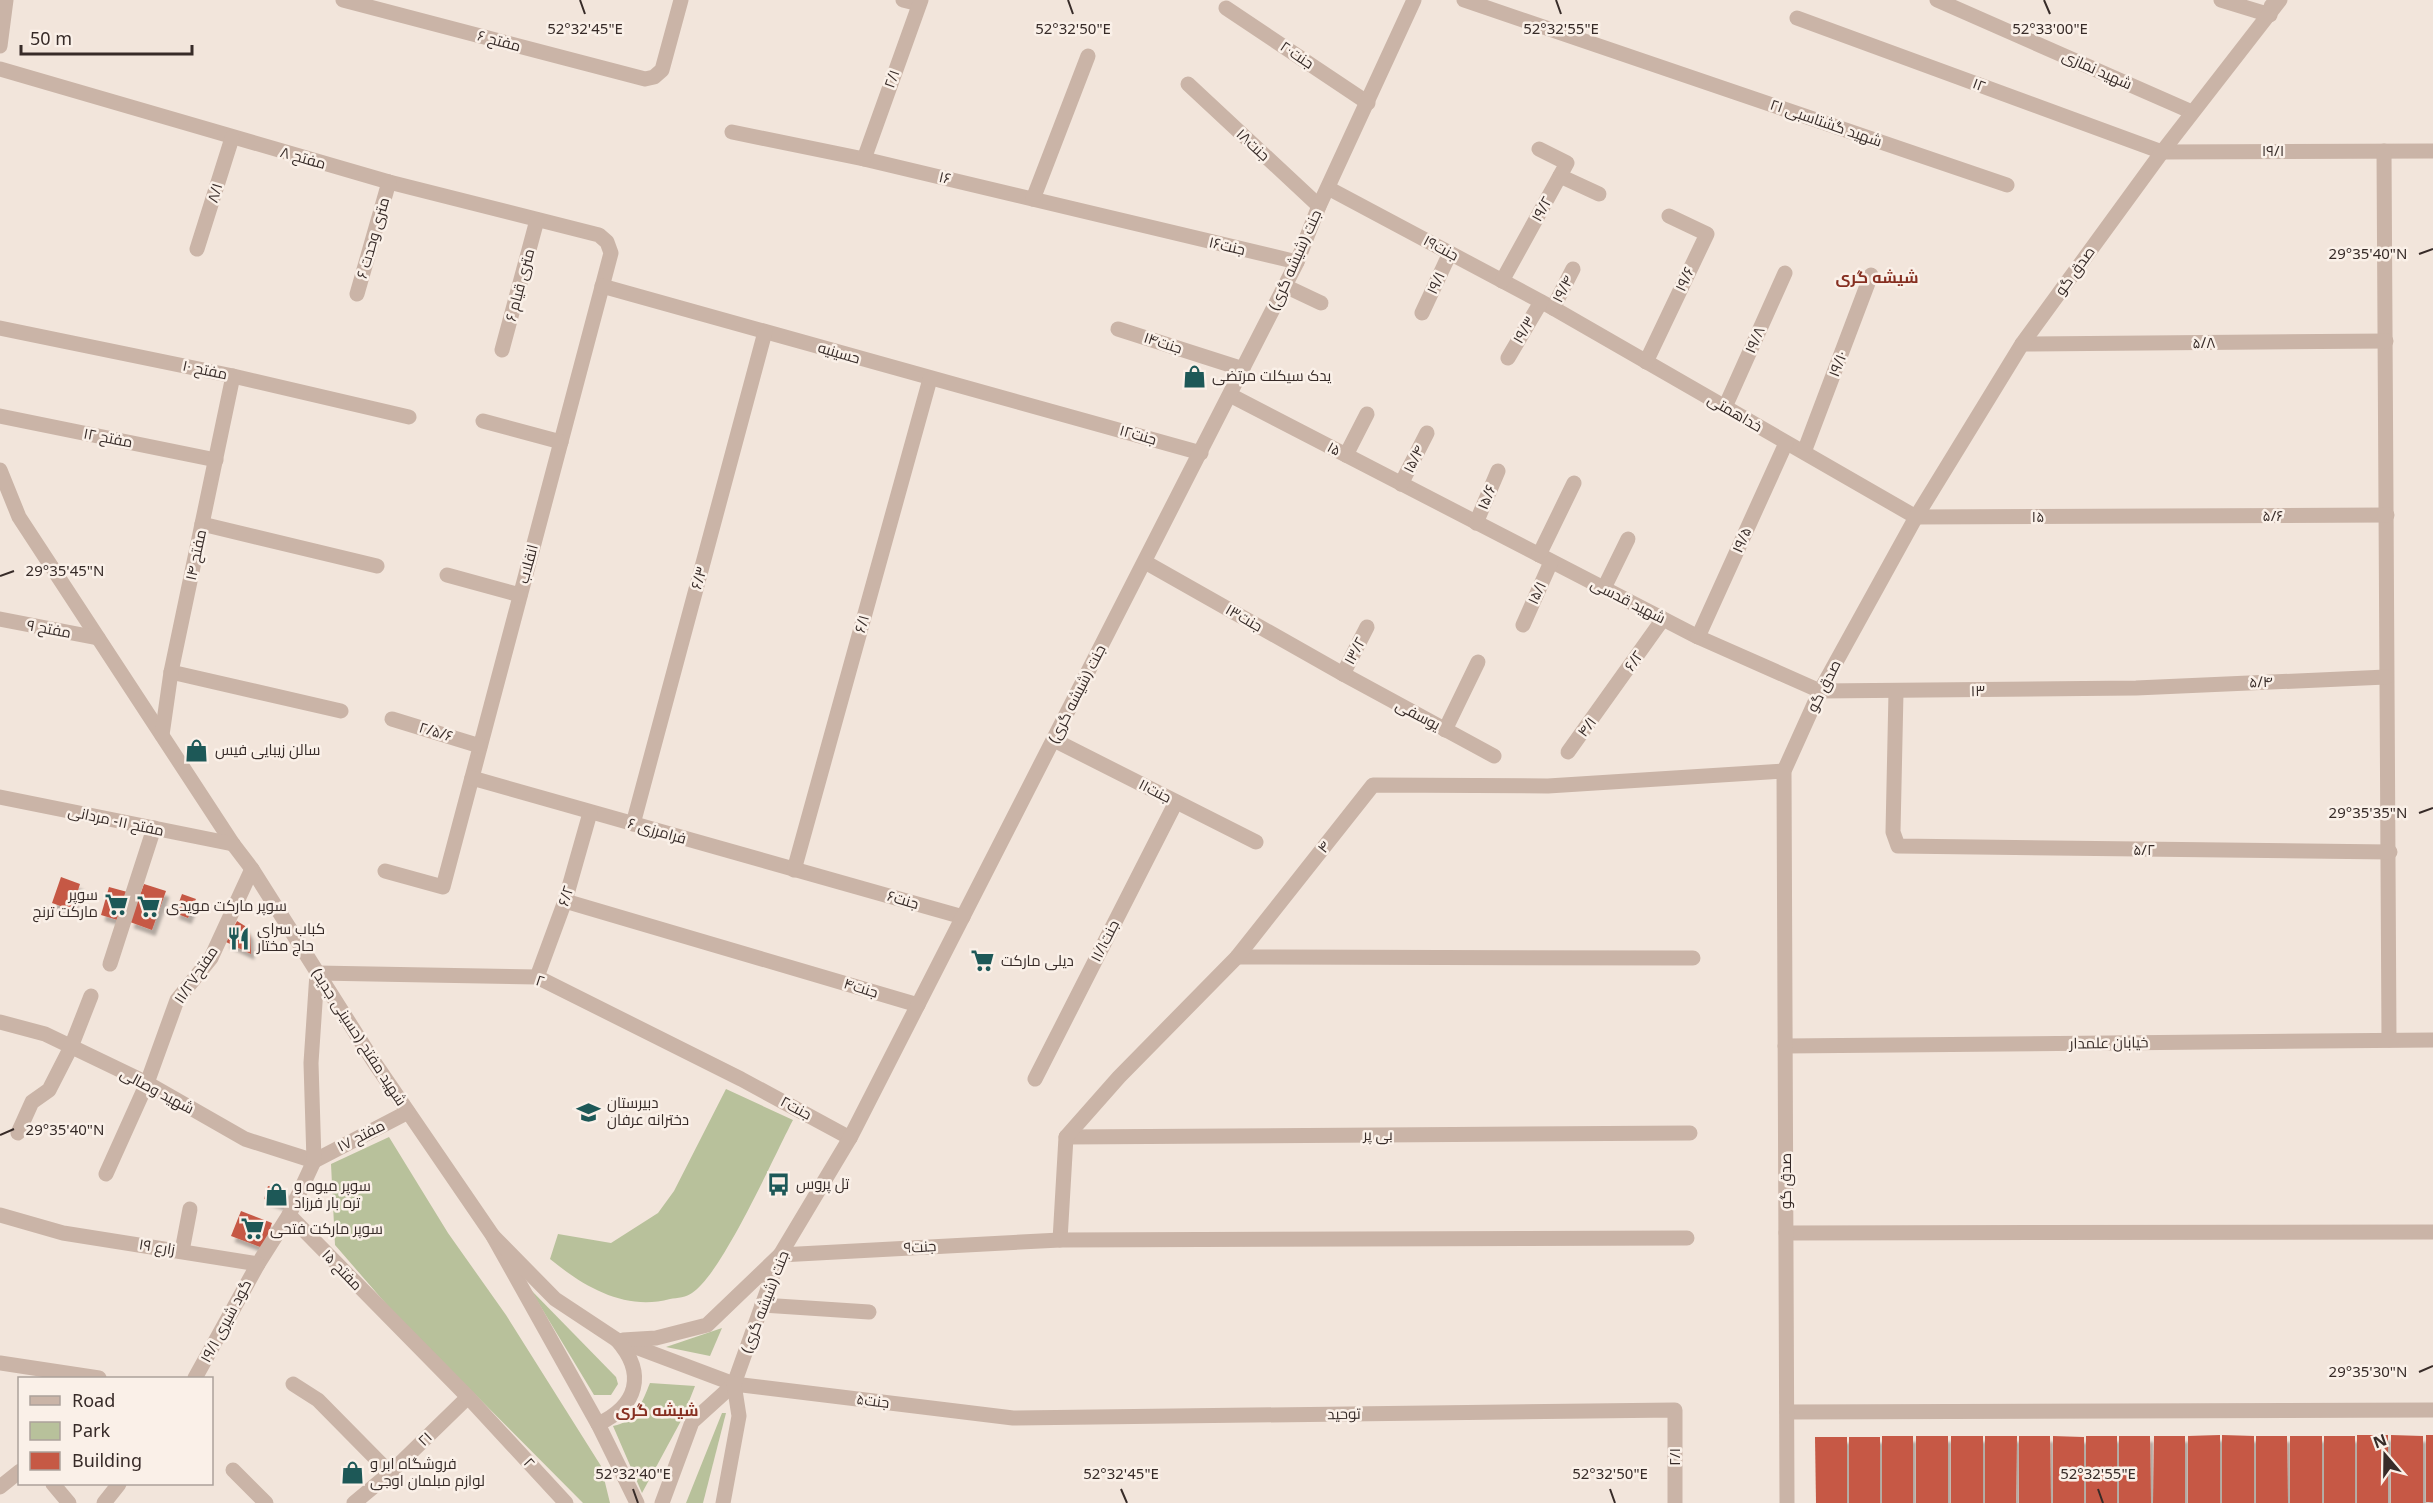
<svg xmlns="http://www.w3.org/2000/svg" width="2433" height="1503" viewBox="0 0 2433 1503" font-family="'Noto Sans',Cairo,sans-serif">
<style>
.green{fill:#b8c19b}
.building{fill:#c65945;filter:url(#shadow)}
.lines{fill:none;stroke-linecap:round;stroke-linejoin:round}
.minor{stroke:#cab4a7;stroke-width:15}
.ticks{fill:none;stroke:#372b28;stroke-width:2}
.labels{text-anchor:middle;stroke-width:5;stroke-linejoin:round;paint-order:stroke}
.street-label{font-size:15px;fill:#372b28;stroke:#faf0e8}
.poi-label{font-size:15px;fill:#372b28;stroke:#faf0e8;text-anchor:start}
.neighbourhood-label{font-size:16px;font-weight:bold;fill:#862f21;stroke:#faf0e8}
.ticks-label{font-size:15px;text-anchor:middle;fill:#372b28;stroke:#faf0e8;stroke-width:5;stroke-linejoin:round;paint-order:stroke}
</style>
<defs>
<filter id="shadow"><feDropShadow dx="3.5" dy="6" stdDeviation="1.5" flood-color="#0004"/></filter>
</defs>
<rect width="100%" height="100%" fill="#f2e5db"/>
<g class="green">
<path d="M 726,1089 L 793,1120 C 774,1156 722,1274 692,1293 C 687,1297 677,1298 670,1299 C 625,1311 584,1287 550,1259 L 558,1234 L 611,1243 L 658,1213 L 674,1191 Z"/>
<path d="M 389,1137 L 448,1233 L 506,1315 L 601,1466 L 610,1503 L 583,1503 L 394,1313 L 335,1245 L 331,1164 Z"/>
<path d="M 530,1289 L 616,1377 L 618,1384 L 611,1395 L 594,1395 Z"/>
<path d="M 722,1328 L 710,1356 L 666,1347 Z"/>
<path d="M 650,1383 L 695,1386 L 682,1419 L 642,1493 L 613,1426 C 636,1422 642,1402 650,1383 Z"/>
<path d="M 722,1413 L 726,1413 L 703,1503 L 686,1503 Z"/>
</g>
<g class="building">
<path d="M 61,877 L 80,884 L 72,910 L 52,903 Z"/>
<path d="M 144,884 L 166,891 L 152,930 L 130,922 Z"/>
<path d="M 109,887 L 131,893 L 121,921 L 101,915 Z"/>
<path d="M 182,894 L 196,899 L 188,918 L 175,913 Z"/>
<path d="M 237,921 L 245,926 L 250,934 L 251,954 L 226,942 Z"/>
<path d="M 268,1186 L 288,1190 L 285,1206 L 264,1199 Z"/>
<path d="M 241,1211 L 272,1223 L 263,1248 L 231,1236 Z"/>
<path d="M 2220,1435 L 2220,1503 L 2188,1503 L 2188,1436 Z"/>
<path d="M 2222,1435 L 2254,1436 L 2254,1503 L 2222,1503 Z"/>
<rect x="2357" y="1435" width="31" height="68"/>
<path d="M 2391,1435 L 2423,1436 L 2423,1503 L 2391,1503 Z"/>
<rect x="2426" y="1435" width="7" height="67"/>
<rect x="1882" y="1436" width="31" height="67"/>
<rect x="1916" y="1436" width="32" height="67"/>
<rect x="1951" y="1436" width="32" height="67"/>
<path d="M 1985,1436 L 2017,1436 L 2016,1503 L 1985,1503 Z"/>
<path d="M 2019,1436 L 2050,1436 L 2051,1503 L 2019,1503 Z"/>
<path d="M 2053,1436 L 2084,1437 L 2084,1503 L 2053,1503 Z"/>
<rect x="2086" y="1436" width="31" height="67"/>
<path d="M 2119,1436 L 2150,1436 L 2151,1503 L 2119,1503 Z"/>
<path d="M 2154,1436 L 2185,1436 L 2185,1503 L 2153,1503 Z"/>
<path d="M 2256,1436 L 2287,1436 L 2288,1503 L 2256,1503 Z"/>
<rect x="2290" y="1436" width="32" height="67"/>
<rect x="2324" y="1436" width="31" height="67"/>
<path d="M 1815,1437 L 1847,1437 L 1847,1503 L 1816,1503 Z"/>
<rect x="1849" y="1437" width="31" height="66"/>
</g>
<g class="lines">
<g class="minor">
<path d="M 343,0 L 645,79 L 654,77 L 662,70 L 681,0"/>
<path d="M 903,0 L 919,4"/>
<path d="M 1464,0 L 2007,185"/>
<path d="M 1937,0 L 2192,112"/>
<path d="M 2221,0 L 2270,15 L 2271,6"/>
<path d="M 1226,8 L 1368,103"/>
<path d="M 1797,18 L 2162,152 L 2433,151"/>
<path d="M 0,46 L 6,0"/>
<path d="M 0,69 L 389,182 L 599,235 L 607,242 L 611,253 L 443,887 L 385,871"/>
<path d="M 1188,84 L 1319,206"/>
<path d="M 732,132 L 864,159 L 1297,262"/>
<path d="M 2384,151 L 2389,1040"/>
<path d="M 864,159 L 921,0"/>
<path d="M 1560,176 L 1599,194"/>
<path d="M 1328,188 L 1553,308 L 1916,517 L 2387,515"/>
<path d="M 1033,199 L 1088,56"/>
<path d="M 197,249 L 232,138"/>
<path d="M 1502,281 L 1567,163 L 1539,149"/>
<path d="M 602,286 L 1201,453"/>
<path d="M 1285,286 L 1321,303"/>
<path d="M 357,294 L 389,182"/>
<path d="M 1553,308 L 1573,269"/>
<path d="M 1422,313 L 1450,253"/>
<path d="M 0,328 L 233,376 L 409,417"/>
<path d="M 1118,329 L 1243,369"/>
<path d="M 2022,344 L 2386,341"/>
<path d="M 502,350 L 537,220"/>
<path d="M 1508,358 L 1541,302"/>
<path d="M 1646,362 L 1707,234 L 1669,216"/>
<path d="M 1230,395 L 1698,637 L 1820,691 L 2136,688 L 2386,677"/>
<path d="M 1725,407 L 1785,273"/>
<path d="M 0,416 L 216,460"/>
<path d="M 483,421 L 561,442"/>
<path d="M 1804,452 L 1871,275"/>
<path d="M 1346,455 L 1367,414"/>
<path d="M 0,470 L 19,517 L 233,844 L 252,869 L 374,1062 L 493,1236 L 598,1424 L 637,1503"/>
<path d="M 1401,484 L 1427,433"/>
<path d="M 1476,523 L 1498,471"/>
<path d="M 202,524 L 377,566"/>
<path d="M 1539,555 L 1574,483"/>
<path d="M 1145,562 L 1343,674 L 1494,756"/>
<path d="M 447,575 L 520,595"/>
<path d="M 1604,588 L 1628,539"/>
<path d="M 0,619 L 98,638"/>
<path d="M 1523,625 L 1551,562"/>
<path d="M 1698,637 L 1786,443"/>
<path d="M 171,672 L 341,711"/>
<path d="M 1343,674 L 1367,627"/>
<path d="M 1896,692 L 1893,832 L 1898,846 L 2390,852"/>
<path d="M 392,719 L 480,746"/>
<path d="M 1445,730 L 1478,662"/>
<path d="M 162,735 L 171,672 L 233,376"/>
<path d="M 1054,740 L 1256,842"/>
<path d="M 1568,752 L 1663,619"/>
<path d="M 472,778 L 963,917"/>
<path d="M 0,797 L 233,844"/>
<path d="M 633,824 L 765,332"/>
<path d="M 794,870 L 930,379"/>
<path d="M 565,901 L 918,1005"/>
<path d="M 1237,957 L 1693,958"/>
<path d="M 110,964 L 154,828"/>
<path d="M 537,977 L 565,901 L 590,813"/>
<path d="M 0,1022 L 45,1034 L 147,1083 L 245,1139 L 314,1161 L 408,1112"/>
<path d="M 1785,1046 L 2433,1040"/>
<path d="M 1035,1079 L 1176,802"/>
<path d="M 18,1133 L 32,1102 L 49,1090 L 71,1047 L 91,996"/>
<path d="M 1066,1137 L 1690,1133"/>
<path d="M 106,1174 L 147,1083 L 177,1000 L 211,958 L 252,869"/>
<path d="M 0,1215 L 63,1233 L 258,1264 L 289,1215"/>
<path d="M 1786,1233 L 2433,1232"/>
<path d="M 493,1236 L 555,1299 L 617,1340 L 734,1384 L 1013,1418 L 1675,1410 L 1675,1503"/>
<path d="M 1060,1240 L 1066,1137 L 1119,1077 L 1237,957 L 1373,785 L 1548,786 L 1784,771"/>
<path d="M 182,1251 L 190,1209"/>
<path d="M 762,1305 L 869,1312"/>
<path d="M 623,1340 L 656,1338 L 707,1325 L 780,1255 L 1060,1240 L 1687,1238"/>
<path d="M 0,1363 L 99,1378"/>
<path d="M 195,1378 L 258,1264"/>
<path d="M 293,1384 L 318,1400 L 390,1473"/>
<path d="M 1787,1412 L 2433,1410"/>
<path d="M 598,1424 C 637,1406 647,1374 617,1340"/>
<path d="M 233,1470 L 266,1503"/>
<path d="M 53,1484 L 69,1503"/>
<path d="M 0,1487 L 20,1471"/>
<path d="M 104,1503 L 119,1484"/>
<path d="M 354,1503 L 390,1473 L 468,1397"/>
<path d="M 566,1503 L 468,1397 L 289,1215 L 314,1161 L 311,1063 L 317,973 L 537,977 L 741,1079 L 850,1138"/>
<path d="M 662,1503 L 692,1422 L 734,1384 L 780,1255 L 850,1138 L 1297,262 L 1319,206 L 1414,0"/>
<path d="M 723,1503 L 739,1416 L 734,1384"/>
<path d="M 1787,1503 L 1784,771 L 1820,691 L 1916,517 L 2022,344 L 2162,152 L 2280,0"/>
</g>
</g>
<path class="ticks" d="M 580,0 L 585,14M 1068,0 L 1073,14M 1556,0 L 1561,14M 2044,0 L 2050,14M 2419,254 L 2433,249M 0,576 L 14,571M 2419,813 L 2433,808M 0,1135 L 14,1129M 2419,1372 L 2433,1366M 633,1489 L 638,1503M 1121,1489 L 1127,1503M 1610,1489 L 1615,1503M 2098,1489 L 2103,1503"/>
<defs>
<symbol id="shop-bare" viewBox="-9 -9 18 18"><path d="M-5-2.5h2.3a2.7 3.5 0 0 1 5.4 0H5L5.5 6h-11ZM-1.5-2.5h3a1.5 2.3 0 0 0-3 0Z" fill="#1d5857" stroke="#faf0e8" stroke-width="2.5" paint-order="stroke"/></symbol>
<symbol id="supermarket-bare" viewBox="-9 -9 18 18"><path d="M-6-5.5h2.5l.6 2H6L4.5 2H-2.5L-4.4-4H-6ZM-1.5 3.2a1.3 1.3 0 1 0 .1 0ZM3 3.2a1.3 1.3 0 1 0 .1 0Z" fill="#1d5857" stroke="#faf0e8" stroke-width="2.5" paint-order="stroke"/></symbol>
<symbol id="restaurant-bare" viewBox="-9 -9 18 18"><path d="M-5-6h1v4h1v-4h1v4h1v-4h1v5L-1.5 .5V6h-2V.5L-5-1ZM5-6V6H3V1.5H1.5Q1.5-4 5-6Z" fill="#1d5857" stroke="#faf0e8" stroke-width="2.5" paint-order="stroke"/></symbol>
<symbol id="school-bare" viewBox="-9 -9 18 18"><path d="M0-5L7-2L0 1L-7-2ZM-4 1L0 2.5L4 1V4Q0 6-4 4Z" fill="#1d5857" stroke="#faf0e8" stroke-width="2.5" paint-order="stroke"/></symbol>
<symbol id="bus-bare" viewBox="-9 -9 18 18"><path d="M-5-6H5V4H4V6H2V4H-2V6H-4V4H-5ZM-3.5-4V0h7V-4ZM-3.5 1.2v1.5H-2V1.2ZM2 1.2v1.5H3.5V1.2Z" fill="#1d5857" stroke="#faf0e8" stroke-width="2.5" paint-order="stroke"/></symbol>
</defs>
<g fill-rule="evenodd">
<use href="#shop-bare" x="1178" y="360" width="33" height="33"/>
<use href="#shop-bare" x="180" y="734" width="33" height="33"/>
<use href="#supermarket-bare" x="100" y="888" width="33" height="33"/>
<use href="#supermarket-bare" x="132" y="890" width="33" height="33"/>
<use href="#restaurant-bare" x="222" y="922" width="33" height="33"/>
<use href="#supermarket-bare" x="966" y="944" width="33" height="33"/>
<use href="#school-bare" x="572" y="1096" width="33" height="33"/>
<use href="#bus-bare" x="762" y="1168" width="33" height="33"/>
<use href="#shop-bare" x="260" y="1178" width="33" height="33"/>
<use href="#supermarket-bare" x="236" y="1212" width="33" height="33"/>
<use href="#shop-bare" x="336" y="1456" width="33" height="33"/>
</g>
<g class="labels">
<g class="street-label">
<text transform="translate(499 41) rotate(15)" y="5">مفتح ۶</text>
<text transform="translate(1297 55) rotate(34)" y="5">جنت۲۰</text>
<text transform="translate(2097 70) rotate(24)" y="5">شهید نمازی</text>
<text transform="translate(892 79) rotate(-70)" y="5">۲/۱</text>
<text transform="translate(1979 85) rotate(20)" y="5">۱۲</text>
<text transform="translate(1826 123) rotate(19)" y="5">شهید گشتاسبی ۲۱</text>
<text transform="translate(1253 145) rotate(43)" y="5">جنت۱۸</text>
<text x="2273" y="156">۱۹/۱</text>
<text transform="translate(303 158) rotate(16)" y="5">مفتح ۸</text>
<text transform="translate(945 178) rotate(13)" y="5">۱۶</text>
<text transform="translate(215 193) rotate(-73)" y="5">۸/۱</text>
<text transform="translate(1542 209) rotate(-61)" y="5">۱۹/۲</text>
<text transform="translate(373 238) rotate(-74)" y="5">۶ متری وحدت</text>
<text transform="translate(1227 246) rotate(13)" y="5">جنت۱۶</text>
<text transform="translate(1441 248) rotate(28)" y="5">جنت۱۹</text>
<text transform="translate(1295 260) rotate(-66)" y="5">جنت (شیشه گری)</text>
<text transform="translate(2075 271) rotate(-54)" y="5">صدق گو</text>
<text transform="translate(1685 279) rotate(-65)" y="5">۱۹/۶</text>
<text transform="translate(1436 283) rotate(-65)" y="5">۱۹/۱</text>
<text transform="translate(520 285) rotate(-75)" y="5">۶ متری قیام</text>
<text transform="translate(1563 289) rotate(-63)" y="5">۱۹/۴</text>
<text transform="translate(1524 330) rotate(-60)" y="5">۱۹/۳</text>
<text transform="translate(1755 340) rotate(-66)" y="5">۱۹/۸</text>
<text transform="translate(1163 343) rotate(18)" y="5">جنت۱۴</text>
<text transform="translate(2204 343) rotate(-1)" y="5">۵/۸</text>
<text transform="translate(839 353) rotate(16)" y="5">حسینیه</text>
<text transform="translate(1838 364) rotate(-69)" y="5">۱۹/۱۰</text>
<text transform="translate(205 370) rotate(12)" y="5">مفتح ۱۰</text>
<text transform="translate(1735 413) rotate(30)" y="5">خداهمتی</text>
<text transform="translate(1138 435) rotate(16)" y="5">جنت۱۲</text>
<text transform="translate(108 438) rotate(11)" y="5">مفتح ۱۲</text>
<text transform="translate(1334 449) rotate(28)" y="5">۱۵</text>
<text transform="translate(1414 459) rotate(-64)" y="5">۱۵/۴</text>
<text transform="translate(1487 497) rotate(-68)" y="5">۱۵/۶</text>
<text x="2273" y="521">۵/۶</text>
<text x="2038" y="522">۱۵</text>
<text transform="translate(1742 540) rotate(-66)" y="5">۱۹/۵</text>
<text transform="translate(196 555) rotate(-78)" y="5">مفتح ۱۴</text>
<text transform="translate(528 564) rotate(-75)" y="5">انقلاب</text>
<text transform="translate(699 578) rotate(-75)" y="5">۶/۳</text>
<text transform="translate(1537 593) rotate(-65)" y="5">۱۵/۱</text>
<text transform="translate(1628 601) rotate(27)" y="5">شهید قدسی</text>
<text transform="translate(1244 618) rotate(30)" y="5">جنت۱۳</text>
<text transform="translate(862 624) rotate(-75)" y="5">۶/۱</text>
<text transform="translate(49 629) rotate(11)" y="5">مفتح ۹</text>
<text transform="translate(1355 651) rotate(-62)" y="5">۱۳/۲</text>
<text transform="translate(1634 661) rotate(-56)" y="5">۶/۲</text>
<text transform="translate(2261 682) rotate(-2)" y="5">۵/۴</text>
<text transform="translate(1824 686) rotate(-63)" y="5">صدق گو</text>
<text transform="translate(1978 691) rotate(-1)" y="5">۱۳</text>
<text transform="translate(1077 694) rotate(-63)" y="5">جنت (شیشه گری)</text>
<text transform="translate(1418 715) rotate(28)" y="5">یوسفی</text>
<text transform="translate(1587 727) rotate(-53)" y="5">۴/۱</text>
<text transform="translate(436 732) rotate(17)" y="5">۲/۵/۶</text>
<text transform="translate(1155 791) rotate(27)" y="5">جنت۱۱</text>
<text transform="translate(116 821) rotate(12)" y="5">مفتح ۱۱- مردانی</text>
<text transform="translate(657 831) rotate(16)" y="5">فرامرزی ۶</text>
<text transform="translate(1324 847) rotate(-52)" y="5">۴</text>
<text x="2144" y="855">۵/۲</text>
<text transform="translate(566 896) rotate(-73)" y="5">۶/۲</text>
<text transform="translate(903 900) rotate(16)" y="5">جنت۶</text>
<text transform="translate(1105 941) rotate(-63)" y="5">جنت۱۱/۱</text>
<text transform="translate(196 975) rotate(-56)" y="5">مفتح۱۱/۲۷</text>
<text transform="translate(540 981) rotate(18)" y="5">۲</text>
<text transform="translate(861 988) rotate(17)" y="5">جنت۴</text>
<text transform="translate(359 1037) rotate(57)" y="5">شهید مفتح (حسینی جدید)</text>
<text transform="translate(2109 1043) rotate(-1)" y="5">خیابان علمدار</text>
<text transform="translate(157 1091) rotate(28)" y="5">شهید وصالی</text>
<text transform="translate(796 1108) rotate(28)" y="5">جنت۲</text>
<text x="1378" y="1140">بی پر</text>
<text transform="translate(361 1136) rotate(-27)" y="5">مفتح ۱۷</text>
<text transform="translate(1786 1181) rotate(-90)" y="5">صدق گو</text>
<text transform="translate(157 1247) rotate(9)" y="5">۱۹ زارع</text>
<text transform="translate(920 1247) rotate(-3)" y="5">جنت۹</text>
<text transform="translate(342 1270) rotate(46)" y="5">مفتح ۱۵</text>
<text transform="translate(765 1302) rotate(-69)" y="5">جنت (شیشه گری)</text>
<text transform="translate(226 1321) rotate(-62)" y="5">۱۹/۱ گود شیری</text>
<text transform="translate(873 1401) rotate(7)" y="5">جنت۵</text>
<text transform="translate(1344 1414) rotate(-1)" y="5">توحید</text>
<text transform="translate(425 1439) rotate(-44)" y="5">۲۱</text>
<text transform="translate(1675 1457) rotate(-90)" y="5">۲/۱</text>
<text transform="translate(529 1463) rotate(47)" y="5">۲</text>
</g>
<g class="poi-label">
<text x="1212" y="381">یدک سیکلت مرتضی</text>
<text x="215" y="755">سالن زیبایی فیس</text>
<text x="98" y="900" text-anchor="end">سوپر<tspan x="98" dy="17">مارکت ترنج</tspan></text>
<text x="166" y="911">سوپر مارکت مویدی</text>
<text x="257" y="934">کباب سرای<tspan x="257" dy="17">حاج مختار</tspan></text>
<text x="1001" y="966">دیلی مارکت</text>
<text x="607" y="1108">دبیرستان<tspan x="607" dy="17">دخترانه عرفان</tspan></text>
<text x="796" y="1189">تل پروس</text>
<text x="294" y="1191">سوپر میوه و<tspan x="294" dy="17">تره بار فرزاد</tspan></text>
<text x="270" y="1234">سوپر مارکت فتحی</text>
<text x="370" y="1469">فروشگاه ابر و<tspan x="370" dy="17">لوازم مبلمان اوجی</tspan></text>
</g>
<g class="neighbourhood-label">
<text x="1877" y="283">شیشه گری</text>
<text x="657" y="1416">شیشه گری</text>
</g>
</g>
<g class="ticks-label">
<text x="585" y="34">52°32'45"E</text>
<text x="1073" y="34">52°32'50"E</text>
<text x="1561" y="34">52°32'55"E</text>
<text x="2050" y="34">52°33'00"E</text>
<text x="2368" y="259">29°35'40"N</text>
<text x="65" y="576">29°35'45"N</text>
<text x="2368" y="818">29°35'35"N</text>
<text x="65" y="1135">29°35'40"N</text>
<text x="2368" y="1377">29°35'30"N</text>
<text x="633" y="1479">52°32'40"E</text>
<text x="1121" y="1479">52°32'45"E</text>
<text x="1610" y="1479">52°32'50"E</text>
<text x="2098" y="1479">52°32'55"E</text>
</g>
<rect x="18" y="1377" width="195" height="108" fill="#faf0e8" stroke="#aca19b" stroke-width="1.5"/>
<rect x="30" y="1396" width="30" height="9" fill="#cab4a7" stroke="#aca19b" stroke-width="1.5"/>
<text x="72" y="1407" font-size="18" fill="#372b28">Road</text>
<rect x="30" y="1422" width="30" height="18" fill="#b8c19b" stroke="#aca19b" stroke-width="1.5"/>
<text x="72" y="1437" font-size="18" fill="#372b28">Park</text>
<rect x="30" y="1452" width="30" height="18" fill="#c65945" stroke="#aca19b" stroke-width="1.5"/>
<text x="72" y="1467" font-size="18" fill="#372b28">Building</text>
<g transform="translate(2385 1455) rotate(340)" stroke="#faf0e8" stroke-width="4.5" paint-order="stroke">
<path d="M0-4.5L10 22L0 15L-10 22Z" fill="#372b28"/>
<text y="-9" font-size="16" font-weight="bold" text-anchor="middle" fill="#372b28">N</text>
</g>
<path d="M21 45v9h171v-9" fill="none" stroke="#372b28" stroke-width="3"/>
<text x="30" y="45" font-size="18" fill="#372b28" stroke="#faf0e8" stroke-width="4.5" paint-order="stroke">50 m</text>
</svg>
